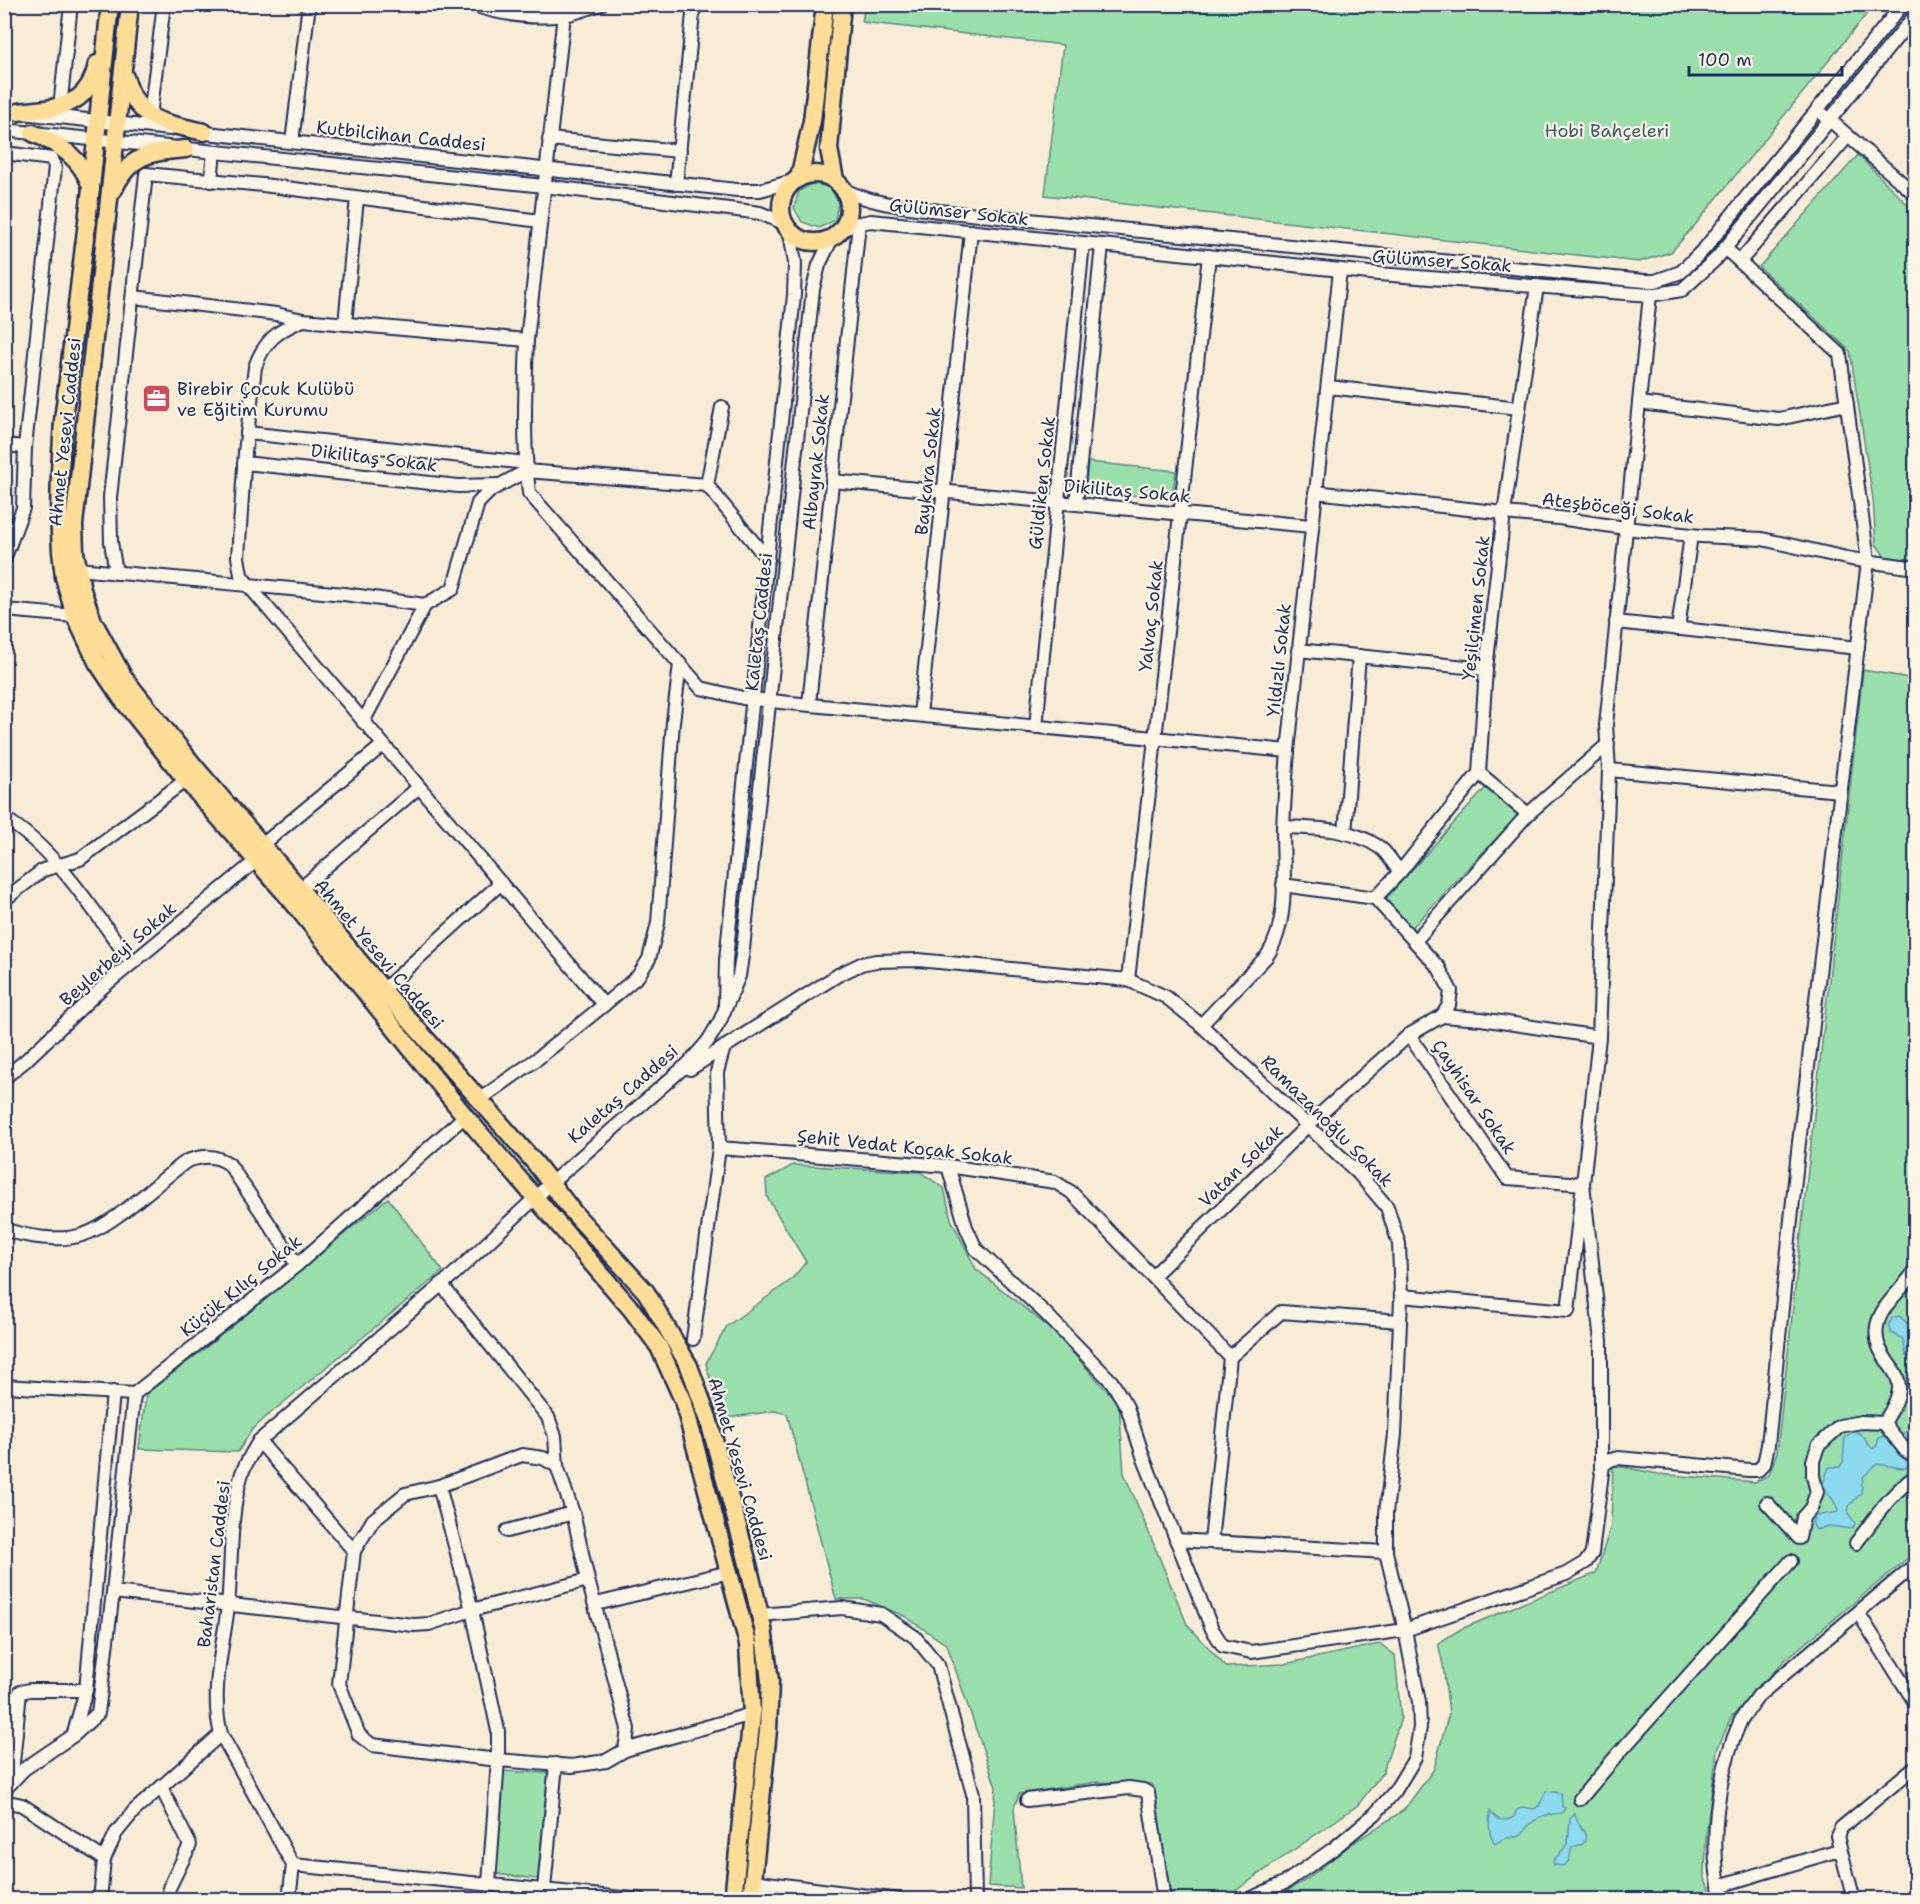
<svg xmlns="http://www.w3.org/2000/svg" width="1920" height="1904" viewBox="0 0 1920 1904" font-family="'Shantell Sans',sans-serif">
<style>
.green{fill:#9adfab;stroke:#5a8784;stroke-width:1.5}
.water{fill:#8dd9ed;stroke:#5f95b4;stroke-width:1.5}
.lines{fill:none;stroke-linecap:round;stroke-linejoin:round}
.minor-casing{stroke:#1b2f5e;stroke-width:16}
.major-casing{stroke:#1b2f5e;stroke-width:21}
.minor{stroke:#fcf5e5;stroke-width:12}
.major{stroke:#ffdd96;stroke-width:16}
.labels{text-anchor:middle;stroke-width:4.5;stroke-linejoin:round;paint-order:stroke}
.park-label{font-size:18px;fill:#3b5b71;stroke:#fcf5e5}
.street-label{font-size:18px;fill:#1b2f5e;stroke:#fcf5e5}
.poi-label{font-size:18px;fill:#1b2f5e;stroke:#fcf5e5;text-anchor:start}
</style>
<rect width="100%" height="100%" fill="#f8ecd6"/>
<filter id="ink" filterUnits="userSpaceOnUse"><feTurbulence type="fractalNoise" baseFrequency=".0167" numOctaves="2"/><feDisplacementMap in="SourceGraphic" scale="12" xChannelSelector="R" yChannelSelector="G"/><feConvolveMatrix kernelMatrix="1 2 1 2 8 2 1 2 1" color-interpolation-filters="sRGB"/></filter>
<g filter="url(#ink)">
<g class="green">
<path d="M 865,4 L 1874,4 L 1874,5 L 1695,225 L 1671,252 L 1639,262 L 1045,195 L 1063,45 L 862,22 Z"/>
<path d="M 1858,155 L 1910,207 L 1915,210 L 1915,560 L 1885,557 L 1876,544 L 1873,499 L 1850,351 L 1759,267 Z"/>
<path d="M 813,183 L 831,188 L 838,203 L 835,220 L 819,228 L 802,222 L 794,208 L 799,191 Z"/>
<path d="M 1088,462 L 1176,471 L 1172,499 L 1085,491 Z"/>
<path d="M 1863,670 L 1915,679 L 1915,1552 L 1785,1660 L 1731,1718 L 1717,1750 L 1706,1836 L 1705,1878 L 1712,1899 L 1272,1900 L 1307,1879 L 1353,1843 L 1404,1810 L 1434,1769 L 1449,1713 L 1443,1665 L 1438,1643 L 1461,1629 L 1596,1573 L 1611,1525 L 1613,1465 L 1658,1474 L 1755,1482 L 1769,1475 L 1777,1452 Z"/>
<path d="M 1490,783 L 1521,812 L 1409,931 L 1382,903 Z"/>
<path d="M 793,1165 L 920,1172 L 944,1188 L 951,1219 L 976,1269 L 1052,1330 L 1119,1404 L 1124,1473 L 1187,1624 L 1226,1667 L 1284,1664 L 1380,1644 L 1395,1655 L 1401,1718 L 1383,1772 L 1358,1805 L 1235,1891 L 1189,1899 L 1170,1899 L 1152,1784 L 1097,1782 L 1019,1794 L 1014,1808 L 1021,1888 L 988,1886 L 996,1787 L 947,1645 L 904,1616 L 864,1599 L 836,1599 L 787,1414 L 774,1411 L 720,1419 L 706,1363 L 727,1326 L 791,1280 L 806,1262 L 767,1197 L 766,1180 Z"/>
<path d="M 388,1198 L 443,1271 L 266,1417 L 251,1431 L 238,1452 L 139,1449 L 146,1394 L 203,1350 Z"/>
<path d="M 502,1771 L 548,1773 L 538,1879 L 496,1874 Z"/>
</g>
<g class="water">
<path d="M 1899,1316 C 1914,1327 1916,1338 1915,1355 L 1912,1357 L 1906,1356 L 1903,1339 L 1891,1333 L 1888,1326 L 1892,1318 Z"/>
<path d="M 1915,1410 L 1915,1467 L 1901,1468 L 1877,1464 L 1863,1477 L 1861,1493 L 1849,1506 L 1848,1513 L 1855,1523 L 1853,1529 L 1828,1526 L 1816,1530 L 1812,1522 L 1816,1516 L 1838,1512 C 1836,1500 1827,1495 1823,1484 L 1829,1467 L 1840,1467 L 1843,1462 L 1845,1437 C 1863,1424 1862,1440 1873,1449 L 1877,1445 L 1879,1438 C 1892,1432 1899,1440 1911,1428 L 1909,1421 Z"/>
<path d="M 1546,1791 L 1561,1793 L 1562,1806 L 1565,1808 L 1562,1813 C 1549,1814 1536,1817 1527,1827 C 1524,1830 1525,1832 1521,1835 C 1513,1840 1506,1834 1495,1844 C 1488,1835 1489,1822 1490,1811 C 1497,1821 1503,1822 1514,1817 L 1517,1810 L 1523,1807 L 1534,1809 L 1539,1806 Z"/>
<path d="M 1575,1814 C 1577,1829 1591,1830 1583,1844 L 1572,1847 C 1569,1856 1572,1860 1563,1866 L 1554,1865 L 1553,1861 L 1568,1844 L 1570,1819 Z"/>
</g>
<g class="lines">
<defs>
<g id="minor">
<path d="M 470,4 C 499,14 533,19 564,15 C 576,13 589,8 601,4"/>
<path d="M 561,4 L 564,15 L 527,340 C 525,391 523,443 529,493 L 701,688 L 743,698 L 780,702 L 1288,751"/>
<path d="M 60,108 L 71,4"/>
<path d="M 4,111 L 170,129"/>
<path d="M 1824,115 L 1916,195"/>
<path d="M 150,116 L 164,4"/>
<path d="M 4,130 L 544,186 L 745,211 L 760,213 L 784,223"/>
<path d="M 197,132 L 737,190 L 760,190 L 793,181"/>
<path d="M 549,139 L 680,151"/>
<path d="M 292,142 L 309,4"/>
<path d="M 4,153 L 52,159 L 55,167 L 25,447 L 23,508 L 4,560"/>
<path d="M 211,181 L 214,152"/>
<path d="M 676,184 L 694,4"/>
<path d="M 843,189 C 873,205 906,206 939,211 L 1644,281 L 1655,281 L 1681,272 L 1705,248 L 1903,4"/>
<path d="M 840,231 L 855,224 L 871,221 L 1379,274 L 1650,295 L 1682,290 L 1717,258 L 1916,14"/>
<path d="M 1740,261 L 1848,136"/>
<path d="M 133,297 L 276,314 L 303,320 L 527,340"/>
<path d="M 303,320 C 278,330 264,341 255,367 L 245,452 L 238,557 L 241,575 L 249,586 L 604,1005"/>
<path d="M 345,324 L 357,198"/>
<path d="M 1328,387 L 1519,408"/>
<path d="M 1639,403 L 1779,419 L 1847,404"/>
<path d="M 722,407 L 707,485 L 768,560"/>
<path d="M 247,433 L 526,463"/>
<path d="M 4,445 L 25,447"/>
<path d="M 244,463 L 458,486 L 500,485"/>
<path d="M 526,471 L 707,485"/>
<path d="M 832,481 L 1311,526"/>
<path d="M 1315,492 L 1504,513 L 1559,518 L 1625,528 L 1701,536 L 1762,539 L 1851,559 L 1916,568"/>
<path d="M 1076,504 L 1102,245"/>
<path d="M 78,569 L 344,594 L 425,605"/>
<path d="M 116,573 L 111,542 L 110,497 L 146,174 L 263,185 L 540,221"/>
<path d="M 4,610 L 75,616"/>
<path d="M 1616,622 L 1858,648"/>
<path d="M 1678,629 L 1691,535"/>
<path d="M 1298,650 L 1486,669"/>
<path d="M 809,704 L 859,224"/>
<path d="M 920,715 L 971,231"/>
<path d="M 363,722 L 425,605 L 453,589 L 478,503 L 491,490 L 526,471"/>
<path d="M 1036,727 L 1083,243"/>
<path d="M 1609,770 L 1840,791"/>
<path d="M 1479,773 L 1528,814"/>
<path d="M 4,818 C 57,850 96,915 132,963"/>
<path d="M 1283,827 C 1314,828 1352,828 1379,847 C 1387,852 1393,864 1400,872"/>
<path d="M 1345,833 L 1359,656"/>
<path d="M 262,845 L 383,745"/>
<path d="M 300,889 L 419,787"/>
<path d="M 1375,898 L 1400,872 L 1479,773 L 1486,669 L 1504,513 L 1537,286"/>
<path d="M 4,900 L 43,870 L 80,859 L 186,780"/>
<path d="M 1415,941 L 1528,814 L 1608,744"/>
<path d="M 1128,980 L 1209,256"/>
<path d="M 383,990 L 501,883"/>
<path d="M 725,1005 L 726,960 L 794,295 L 795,263 L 790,232"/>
<path d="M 1442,1016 L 1481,1019 L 1599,1037"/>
<path d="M 1201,1025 L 1267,956 C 1290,921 1283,870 1283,830 C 1284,804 1286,777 1288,751 L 1340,270"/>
<path d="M 690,1069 L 838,975 L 861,964 L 876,961 L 918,960 L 1128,980 L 1166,997 L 1201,1025 L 1359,1174 L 1387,1207 L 1399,1244 L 1401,1300 L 1395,1434 L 1386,1513 L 1386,1552 L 1405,1630 L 1419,1702 L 1420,1727 L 1415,1758 L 1395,1791 L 1375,1814 L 1333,1849 L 1286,1882 L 1248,1900"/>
<path d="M 4,1078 L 25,1061 L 103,987 L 257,860"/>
<path d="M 479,1100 L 537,1059 L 604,1005 L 638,976 L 649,959 L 658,923 L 673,722 L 680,664"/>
<path d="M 719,1148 L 948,1166 L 1055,1182 L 1071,1192 L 1230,1357"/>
<path d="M 948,1166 L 966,1227 L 976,1249 L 1045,1313 L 1112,1382 L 1127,1407 L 1144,1459 L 1212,1629 L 1223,1646 L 1251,1652 L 1405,1630 L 1566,1574 L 1586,1562 L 1592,1553 L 1603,1465 L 1610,1460 L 1618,1458 L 1749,1470 L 1758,1470 L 1764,1464 L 1768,1445 L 1798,1151 L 1868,561 L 1840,354 L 1725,248"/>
<path d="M 4,1229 C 26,1237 60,1242 82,1235 C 115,1225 157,1182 187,1161 C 203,1156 214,1154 229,1164 L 297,1265"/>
<path d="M 1153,1276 L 1308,1125 L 1409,1035 L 1442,1016 L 1449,1005 L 1451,991 L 1439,968 L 1375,898 L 1283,885"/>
<path d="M 441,1284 L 548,1417 L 555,1436 L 557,1466"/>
<path d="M 1401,1296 L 1568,1311 L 1583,1184 L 1507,1178 L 1409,1035"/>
<path d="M 693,1339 L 719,1148 L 717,1072 L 724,1047"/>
<path d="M 1230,1357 L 1281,1312 L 1400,1321"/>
<path d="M 4,1386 L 134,1394 L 297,1265 L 465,1116"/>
<path d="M 1884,1423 L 1905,1450 L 1916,1458"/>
<path d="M 259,1441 L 354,1551"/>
<path d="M 1601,1471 L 1601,1341 L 1583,1184 L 1599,1037 L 1609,770 L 1606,725 L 1650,295"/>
<path d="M 439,1486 L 405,1494 L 373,1520 L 354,1551 L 339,1684 L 359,1735 L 372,1745 L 498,1760 L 489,1883"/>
<path d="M 1767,1503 L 1799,1538 L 1803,1517 L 1811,1508 L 1817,1492 L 1813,1476 L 1813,1461 L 1818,1446 L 1840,1426 L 1861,1422 L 1884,1423 C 1890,1413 1898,1401 1899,1389 C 1901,1367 1872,1357 1877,1326 C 1881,1304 1905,1288 1916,1269"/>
<path d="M 507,1531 L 573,1513"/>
<path d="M 1176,1540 L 1386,1552"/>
<path d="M 1211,1542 L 1230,1357"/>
<path d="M 1856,1543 C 1874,1520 1890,1493 1916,1476"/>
<path d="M 113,1592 L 414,1625 L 429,1624 L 472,1610 L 588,1580 L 573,1513 L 557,1466 L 543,1458 L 522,1455 L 439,1486 L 472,1610 L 498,1731 L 498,1760 L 572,1766 L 606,1761 L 625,1750 L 628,1729 L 588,1580"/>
<path d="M 596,1604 L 729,1572"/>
<path d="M 1859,1614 L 1916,1704"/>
<path d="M 760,1615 L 842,1608 L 881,1614 L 915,1637 L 938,1665 L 973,1794 L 975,1900"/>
<path d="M 74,1733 L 86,1690 L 113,1392"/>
<path d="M 625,1750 L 752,1714"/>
<path d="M 11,1783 L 20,1692 L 30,1690 L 86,1690"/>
<path d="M 161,1787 L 190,1845 L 169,1888"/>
<path d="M 4,1790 L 24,1769 L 74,1735 L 98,1713 L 113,1592 L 134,1394"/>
<path d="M 1580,1799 L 1619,1753 L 1791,1561"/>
<path d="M 1027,1800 L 1129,1788 L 1143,1790 L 1148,1793 L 1164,1900"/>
<path d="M 4,1801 L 22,1805 L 104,1859 L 100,1900"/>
<path d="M 104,1859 L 116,1833 L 134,1811 L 221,1734"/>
<path d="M 293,1865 L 642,1900"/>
<path d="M 753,1881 L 899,1900"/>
<path d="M 1719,1886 L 1839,1850"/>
<path d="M 544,1889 L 556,1764"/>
<path d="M 289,1900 L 293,1865 L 221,1734 C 210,1692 223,1648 228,1606 C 232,1563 229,1515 242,1473 C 246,1462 253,1451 259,1441 L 454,1274 L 551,1183 L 690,1062 L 708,1041 L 720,1021 L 739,976 L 743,949 L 813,289 L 819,265 L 832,238"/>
<path d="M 1722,1900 C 1708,1843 1717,1775 1740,1722 C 1745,1712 1753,1704 1759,1695 L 1916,1564"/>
<path d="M 1854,1900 L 1837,1836 L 1841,1828 L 1916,1766"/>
</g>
<g id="major">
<path d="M 110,4 L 91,188 L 63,421 L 60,470 L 59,514 L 61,551 L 64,577 L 75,616 L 97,662 L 122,699 L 186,780 L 291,900 L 465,1116 L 632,1310 L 659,1347 L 683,1400 L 748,1644 L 752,1714 L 733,1900"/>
<path d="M 130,4 L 74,525 L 75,552 L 82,590 L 93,621 L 124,678 L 194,766 L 300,889 L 383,990 L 536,1164 L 573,1212 L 646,1292 L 689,1366 L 708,1418 L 746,1556 L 763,1628 L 770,1681 L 768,1730 L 751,1900"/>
<path d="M 125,77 C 138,123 163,122 204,132"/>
<path d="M 18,112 C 55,108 88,109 97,64"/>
<path d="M 33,133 C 59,144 82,158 91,187"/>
<circle cx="815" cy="208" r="34"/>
<path d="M 799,178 L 812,121 L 825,4"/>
<path d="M 835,180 L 829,149 L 842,4"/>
<path d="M 114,189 C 130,154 151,152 186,149"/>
</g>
</defs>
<use href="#minor" class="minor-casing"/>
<use href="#major" class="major-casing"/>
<use href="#minor" class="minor"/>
<use href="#major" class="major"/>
</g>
</g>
<defs>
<symbol id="office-square" viewBox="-11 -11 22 22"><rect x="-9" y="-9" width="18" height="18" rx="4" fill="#d1495b" stroke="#fcf5e5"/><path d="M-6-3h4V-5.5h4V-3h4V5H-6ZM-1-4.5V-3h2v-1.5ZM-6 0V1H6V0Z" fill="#fff"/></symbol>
</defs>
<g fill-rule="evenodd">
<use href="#office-square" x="140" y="382" width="33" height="33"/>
</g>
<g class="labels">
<g class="park-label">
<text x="1607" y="137">Hobi Bahçeleri</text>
</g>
<g class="street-label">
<text transform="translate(401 136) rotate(6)" y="6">Kutbilcihan Caddesi</text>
<text transform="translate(959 212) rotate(6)" y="6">Gülümser Sokak</text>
<text transform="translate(1442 261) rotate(4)" y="6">Gülümser Sokak</text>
<text transform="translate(65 432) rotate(-84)" y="6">Ahmet Yesevi Caddesi</text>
<text transform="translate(374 458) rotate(7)" y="6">Dikilitaş Sokak</text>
<text transform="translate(816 462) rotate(-84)" y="6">Albayrak Sokak</text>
<text transform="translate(928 471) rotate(-84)" y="6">Baykara Sokak</text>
<text transform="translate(1042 483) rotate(-84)" y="6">Güldiken Sokak</text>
<text transform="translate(1127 491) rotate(5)" y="6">Dikilitaş Sokak</text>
<text transform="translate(1618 508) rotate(7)" y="6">Ateşböceği Sokak</text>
<text transform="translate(1476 608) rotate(-84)" y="6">Yeşilçimen Sokak</text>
<text transform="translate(1151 616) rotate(-84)" y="6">Yalvaç Sokak</text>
<text transform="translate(759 622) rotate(-84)" y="6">Kaletaş Caddesi</text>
<text transform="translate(1279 660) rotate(-84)" y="6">Yıldızlı Sokak</text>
<text transform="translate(118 954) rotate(-41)" y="6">Beylerbeyi Sokak</text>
<text transform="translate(379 954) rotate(50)" y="6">Ahmet Yesevi Caddesi</text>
<text transform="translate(623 1094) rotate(-41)" y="6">Kaletaş Caddesi</text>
<text transform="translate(1474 1097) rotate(56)" y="6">Çayhisar Sokak</text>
<text transform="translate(1327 1121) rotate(45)" y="6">Ramazanoğlu Sokak</text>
<text transform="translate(905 1147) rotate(6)" y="6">Şehit Vedat Koçak Sokak</text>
<text transform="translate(1241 1166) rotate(-44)" y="6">Vatan Sokak</text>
<text transform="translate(241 1286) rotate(-39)" y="6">Küçük Kılıç Sokak</text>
<text transform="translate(740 1469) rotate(74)" y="6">Ahmet Yesevi Caddesi</text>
<text transform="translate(214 1564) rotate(-83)" y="6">Baharistan Caddesi</text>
</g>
<g class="poi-label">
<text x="177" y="395">Birebir Çocuk Kulübü<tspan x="177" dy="21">ve Eğitim Kurumu</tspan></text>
</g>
</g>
<rect width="1920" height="1904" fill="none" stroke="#fcf5e5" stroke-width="24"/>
<rect x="12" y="12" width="1896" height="1880" fill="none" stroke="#1b2f5e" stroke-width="2" filter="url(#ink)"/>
<path d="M1689 66v9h153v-9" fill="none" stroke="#1b2f5e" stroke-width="3"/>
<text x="1698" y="66" font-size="18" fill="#1b2f5e" stroke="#fcf5e5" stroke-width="4.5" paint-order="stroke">100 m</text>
</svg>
